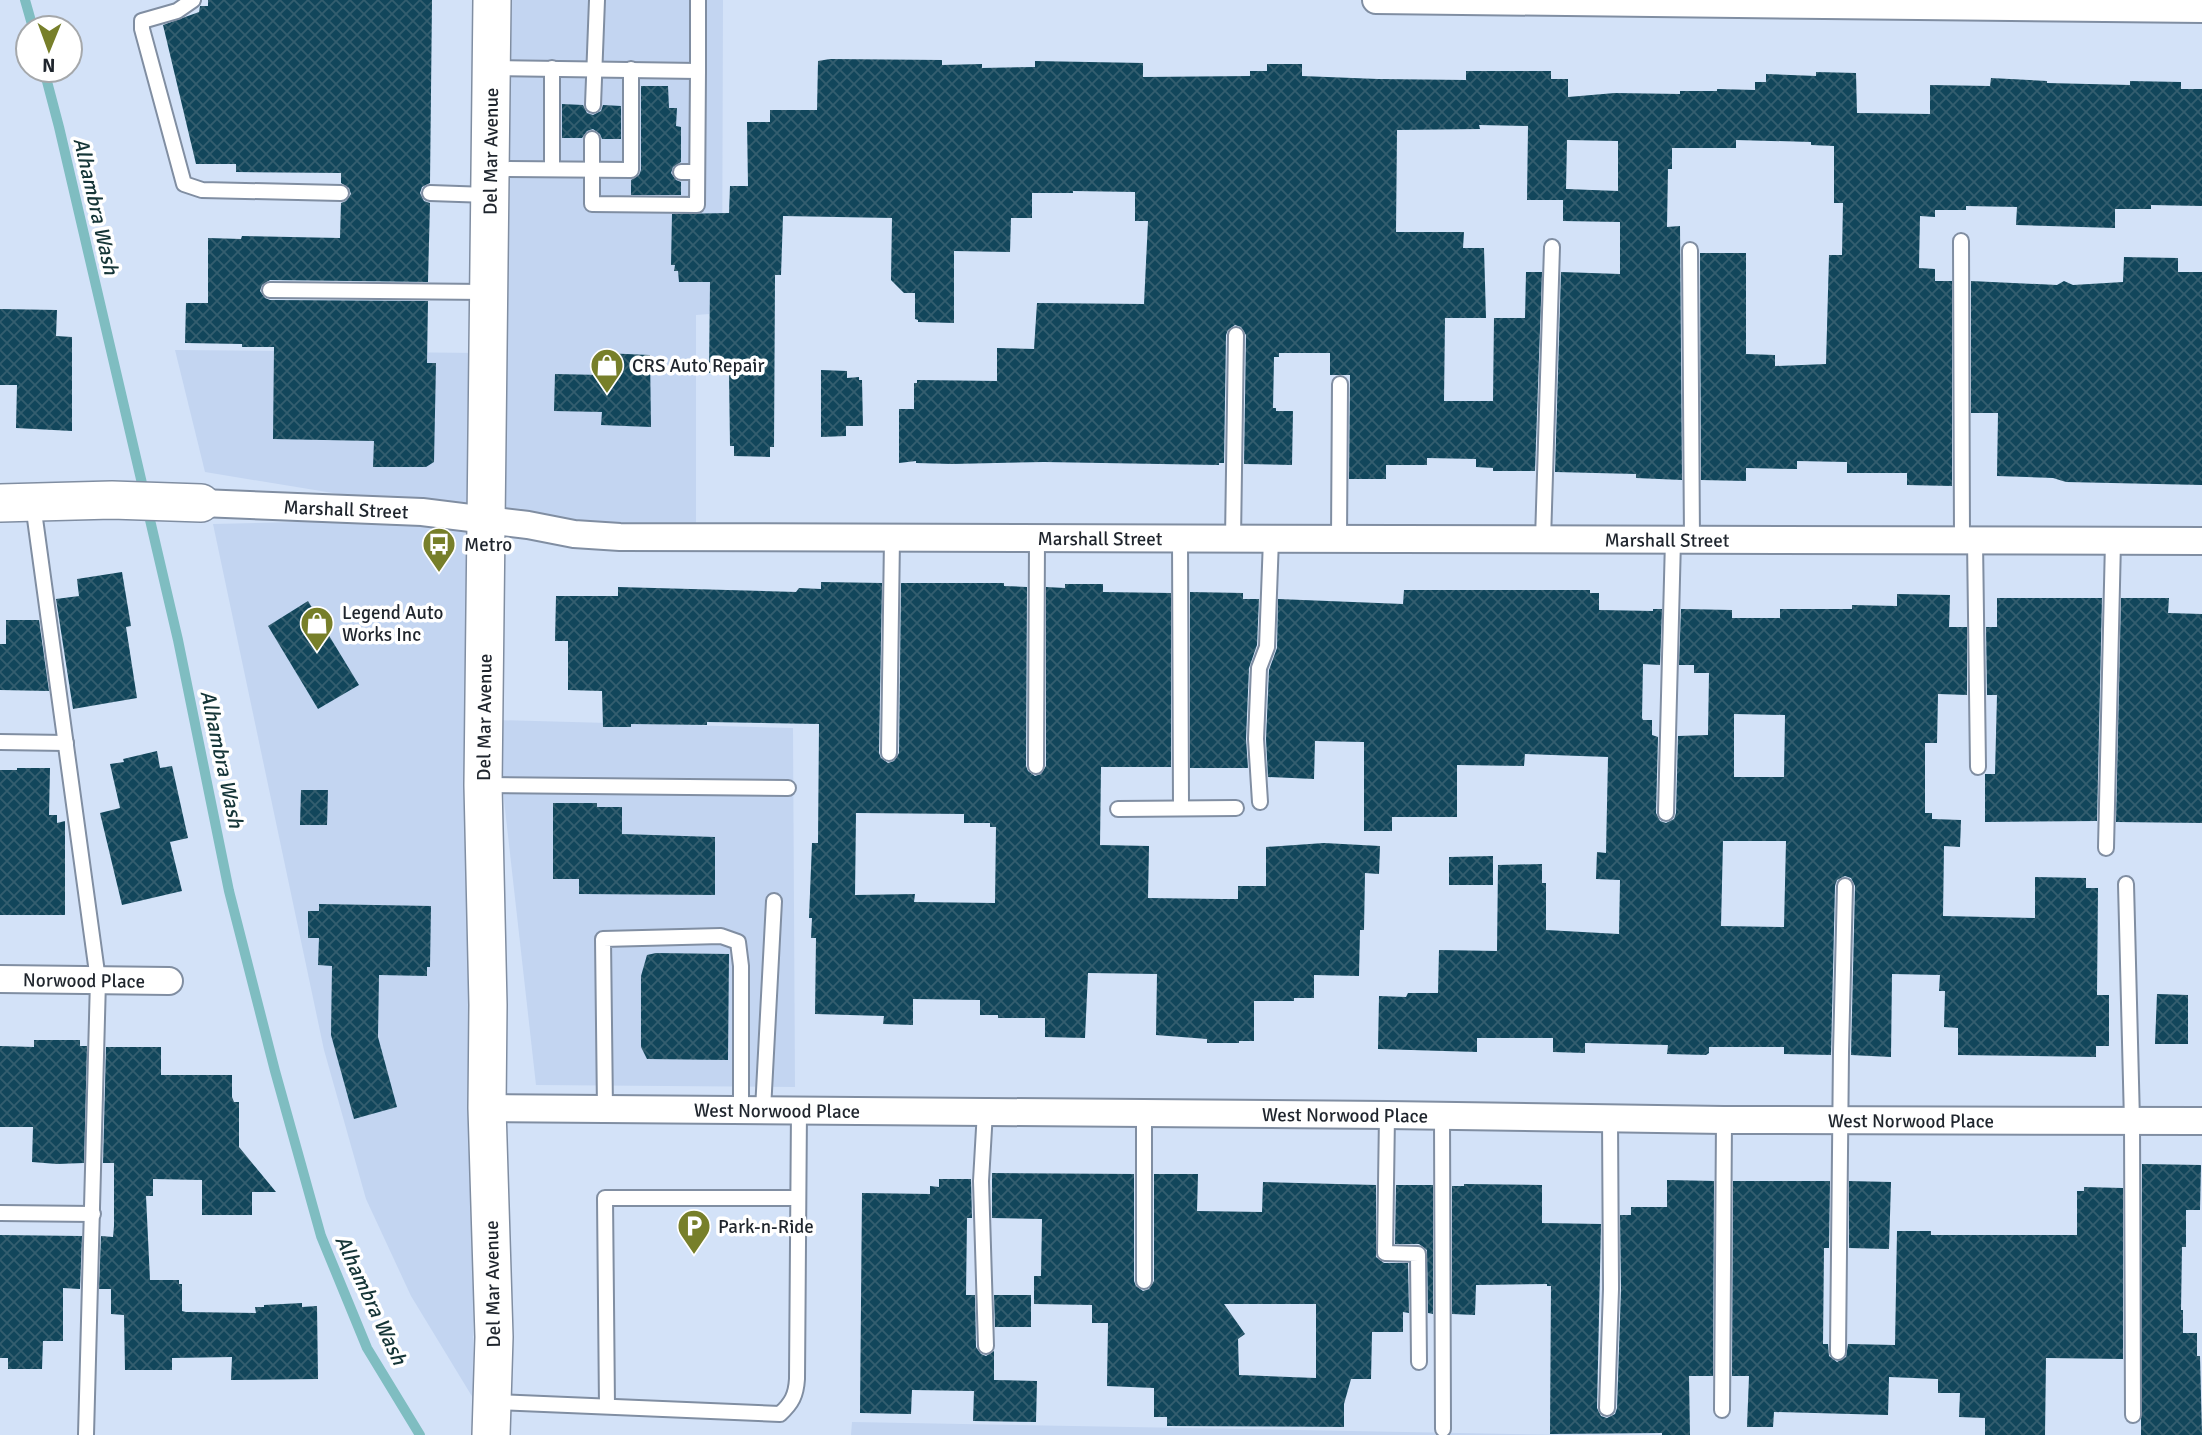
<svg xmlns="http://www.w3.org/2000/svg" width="2202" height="1435" viewBox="0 0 2202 1435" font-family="Signika,sans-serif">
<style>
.built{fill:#c3d5f1}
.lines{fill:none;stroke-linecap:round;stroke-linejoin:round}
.stream{stroke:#7fbdc1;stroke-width:10}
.building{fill:url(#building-cross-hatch);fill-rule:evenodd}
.lane-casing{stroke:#808ea2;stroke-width:18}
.street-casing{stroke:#808ea2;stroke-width:30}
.secondary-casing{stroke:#808ea2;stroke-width:40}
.lane{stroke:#fff;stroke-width:14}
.street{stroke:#fff;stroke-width:26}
.secondary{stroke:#fff;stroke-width:37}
.labels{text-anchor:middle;stroke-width:7;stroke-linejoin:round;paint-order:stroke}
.street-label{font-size:19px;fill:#1f252d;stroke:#fff}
.poi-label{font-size:19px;fill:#1f252d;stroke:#fff;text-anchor:start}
.water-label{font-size:21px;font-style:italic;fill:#153537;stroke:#fff}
</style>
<defs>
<pattern id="building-cross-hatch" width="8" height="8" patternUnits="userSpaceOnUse" patternTransform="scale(1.75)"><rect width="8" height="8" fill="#12465b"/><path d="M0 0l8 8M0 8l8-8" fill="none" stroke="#345e6f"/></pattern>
</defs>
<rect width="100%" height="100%" fill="#d3e2f8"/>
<g class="built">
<path d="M 501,0 L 723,0 L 722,313 L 696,315 L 696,528 L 605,527 L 497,514 Z"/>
<path d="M 175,350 L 480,353 L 479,514 L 424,508 L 205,472 Z"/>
<path d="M 425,519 L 477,526 L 473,1398 L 411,1296 L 366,1199 L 324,1050 L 213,524 Z"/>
<path d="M 495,720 L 793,728 L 795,1087 L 536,1085 Z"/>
<path d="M 852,1422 L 1569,1435 L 851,1435 Z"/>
</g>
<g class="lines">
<g class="stream">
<path d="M 25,0 L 33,28"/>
<path d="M 44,70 L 59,127 L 144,492"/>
<path d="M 147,507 L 178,640 L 229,891 L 275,1071 L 321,1236 L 367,1348 L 420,1435"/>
</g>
</g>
<g class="building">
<path d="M 208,0 L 432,0 L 430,183 L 422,187 L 420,193 L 424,201 L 430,203 L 428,282 L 270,280 L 262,285 L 260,291 L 265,298 L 270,300 L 428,301 L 427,363 L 436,363 L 434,462 L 426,467 L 373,467 L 374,441 L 273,439 L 274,347 L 242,347 L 242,344 L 185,343 L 186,303 L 208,303 L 208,238 L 241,239 L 242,236 L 340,238 L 341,203 L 346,201 L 351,194 L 349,188 L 341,183 L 341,173 L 236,172 L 236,164 L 196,164 L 163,25 L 199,12 L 200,6 L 208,6 Z"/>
<path d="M 830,59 L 942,60 L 942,65 L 982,64 L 982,68 L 1035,67 L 1035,61 L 1143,63 L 1143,77 L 1250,76 L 1250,71 L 1267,71 L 1267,64 L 1302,64 L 1302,76 L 1378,79 L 1466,80 L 1466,71 L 1551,71 L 1551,79 L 1568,79 L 1568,97 L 1615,93 L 1680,94 L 1680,91 L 1717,91 L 1717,89 L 1755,90 L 1755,82 L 1766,82 L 1766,74 L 1816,76 L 1816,72 L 1856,73 L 1857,113 L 1930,114 L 1930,85 L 1990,86 L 1991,78 L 2047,81 L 2047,83 L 2130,85 L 2130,81 L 2181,82 L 2181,89 L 2202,89 L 2202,206 L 2151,205 L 2151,209 L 2115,209 L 2115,228 L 2016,225 L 2017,207 L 1966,206 L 1966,210 L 1935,210 L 1935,217 L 1920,216 L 1919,268 L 1935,269 L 1935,281 L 1952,281 L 1952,486 L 1907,485 L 1907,473 L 1847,473 L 1847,462 L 1797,461 L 1797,469 L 1746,468 L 1746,481 L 1701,480 L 1700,253 L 1746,253 L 1746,354 L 1775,355 L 1775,366 L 1826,364 L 1829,255 L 1842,255 L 1843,203 L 1834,203 L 1834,146 L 1811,145 L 1811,142 L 1736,140 L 1736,148 L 1672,148 L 1672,169 L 1668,169 L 1667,227 L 1680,226 L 1682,480 L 1636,478 L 1636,474 L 1555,472 L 1561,272 L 1620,274 L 1620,222 L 1563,221 L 1563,200 L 1527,200 L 1528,126 L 1479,125 L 1480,129 L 1397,130 L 1396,232 L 1464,232 L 1463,248 L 1484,248 L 1486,318 L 1445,318 L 1444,401 L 1493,401 L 1494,318 L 1525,318 L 1526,272 L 1542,272 L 1535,471 L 1493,471 L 1493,468 L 1476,467 L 1476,459 L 1427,458 L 1427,465 L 1386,465 L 1386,479 L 1349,479 L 1350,375 L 1330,375 L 1330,353 L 1279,353 L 1279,357 L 1274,357 L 1273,408 L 1276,408 L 1276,411 L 1293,411 L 1292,465 L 1244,464 L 1246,335 L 1241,327 L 1235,325 L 1228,330 L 1226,335 L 1224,463 L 1219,463 L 1219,465 L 1044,462 L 952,464 L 916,463 L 916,461 L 899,463 L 899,409 L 914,409 L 914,383 L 917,383 L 917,380 L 997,381 L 997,348 L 1034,349 L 1037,303 L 1144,304 L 1148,221 L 1135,221 L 1135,192 L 1073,191 L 1073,193 L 1032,193 L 1032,218 L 1011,218 L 1010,252 L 954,251 L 954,323 L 918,322 L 918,320 L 915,319 L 915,293 L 904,293 L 891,280 L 892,218 L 783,216 L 781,275 L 775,275 L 774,447 L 770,447 L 770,457 L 734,456 L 734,446 L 730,446 L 729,373 L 709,373 L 710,282 L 679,282 L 678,271 L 674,271 L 675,265 L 671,265 L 672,214 L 729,213 L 730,186 L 748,186 L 747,122 L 770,122 L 770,110 L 817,110 L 818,61 ZM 1567,140 L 1618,141 L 1618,191 L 1566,189 Z"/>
<path d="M 641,86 L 668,86 L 669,108 L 677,108 L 676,126 L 681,127 L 681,162 L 673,167 L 671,173 L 676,180 L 681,182 L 681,195 L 631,195 L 631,180 L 639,175 L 641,170 Z"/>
<path d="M 562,104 L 583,105 L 587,113 L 593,115 L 601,111 L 603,105 L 621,106 L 621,139 L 602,139 L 600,134 L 593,129 L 587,131 L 582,138 L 562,138 Z"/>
<path d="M 2124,257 L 2178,258 L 2178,272 L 2202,272 L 2202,485 L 2066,482 L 2053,478 L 1997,476 L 1998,413 L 1971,413 L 1971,281 L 2057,285 L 2064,281 L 2073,285 L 2123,282 Z"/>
<path d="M 0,309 L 57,310 L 56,336 L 72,337 L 72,431 L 16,428 L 17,385 L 0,385 Z"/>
<path d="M 603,353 L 650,355 L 651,427 L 601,425 L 602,412 L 554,411 L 555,374 L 602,375 Z"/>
<path d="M 821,370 L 847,371 L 847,378 L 859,377 L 859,380 L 862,380 L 863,426 L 846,426 L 846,436 L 821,437 Z"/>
<path d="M 122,572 L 131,626 L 126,627 L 137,698 L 73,709 L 56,599 L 79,596 L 77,579 Z"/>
<path d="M 821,582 L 882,583 L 879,753 L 881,758 L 888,763 L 894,761 L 899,753 L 901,583 L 1004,583 L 1004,586 L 1027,587 L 1026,766 L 1028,771 L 1035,776 L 1041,774 L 1046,766 L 1046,587 L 1065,588 L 1065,584 L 1103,584 L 1103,592 L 1171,593 L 1171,767 L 1101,767 L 1100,845 L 1149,846 L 1148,898 L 1222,899 L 1238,899 L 1238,886 L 1266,886 L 1266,847 L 1324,843 L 1380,846 L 1379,874 L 1365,873 L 1364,930 L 1360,930 L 1359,976 L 1314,975 L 1314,998 L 1294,998 L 1294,1001 L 1254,1001 L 1254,1041 L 1239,1041 L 1239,1043 L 1207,1043 L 1207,1039 L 1156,1035 L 1157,974 L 1088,973 L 1085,1038 L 1045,1037 L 1045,1018 L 998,1018 L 998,1015 L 980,1015 L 980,1000 L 913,999 L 913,1025 L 883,1024 L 884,1016 L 815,1014 L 816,938 L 811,938 L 812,918 L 809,918 L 812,843 L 818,843 L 819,724 L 707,722 L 707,725 L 631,724 L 631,727 L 603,727 L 602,691 L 568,690 L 568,641 L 555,641 L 556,596 L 618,596 L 618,587 L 796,592 L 799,588 L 821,589 ZM 856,813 L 964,814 L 964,823 L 990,823 L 990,827 L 996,827 L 995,903 L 914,902 L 915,894 L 855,895 Z"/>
<path d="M 1404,590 L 1590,590 L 1590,593 L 1599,593 L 1599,610 L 1653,611 L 1653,609 L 1662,609 L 1660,665 L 1643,664 L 1642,718 L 1643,720 L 1652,720 L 1652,735 L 1658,737 L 1656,813 L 1660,821 L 1666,823 L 1674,819 L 1676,813 L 1678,736 L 1708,735 L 1709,673 L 1694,673 L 1694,665 L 1679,665 L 1681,609 L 1732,610 L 1732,618 L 1780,618 L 1780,609 L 1852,609 L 1852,605 L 1897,606 L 1897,594 L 1950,595 L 1949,627 L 1967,627 L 1967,695 L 1938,694 L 1937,743 L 1925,743 L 1925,813 L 1932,813 L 1932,819 L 1961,820 L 1960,847 L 1944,846 L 1943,916 L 2035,918 L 2035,877 L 2086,878 L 2086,888 L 2098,888 L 2097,995 L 2109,995 L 2109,1046 L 2096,1046 L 2096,1057 L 1958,1055 L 1958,1028 L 1944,1027 L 1945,991 L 1939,991 L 1940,975 L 1892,974 L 1891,1057 L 1851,1055 L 1855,886 L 1851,878 L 1845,876 L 1837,880 L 1835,886 L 1831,1055 L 1784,1054 L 1784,1047 L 1709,1047 L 1709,1053 L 1706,1055 L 1667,1054 L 1668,1045 L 1585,1043 L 1585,1053 L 1553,1052 L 1553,1038 L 1477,1038 L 1477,1052 L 1378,1049 L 1379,996 L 1406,997 L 1408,993 L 1438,993 L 1439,950 L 1497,951 L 1498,865 L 1542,864 L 1542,883 L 1546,883 L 1546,930 L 1619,934 L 1620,880 L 1596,879 L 1597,852 L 1606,853 L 1608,757 L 1525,754 L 1524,766 L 1457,765 L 1457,817 L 1392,817 L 1392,831 L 1364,831 L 1364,742 L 1315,741 L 1314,779 L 1268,777 L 1266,739 L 1269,670 L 1277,648 L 1278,599 L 1403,604 ZM 1734,714 L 1785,715 L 1784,777 L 1734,777 ZM 1723,841 L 1786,841 L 1784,927 L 1721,926 Z"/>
<path d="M 1190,592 L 1243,593 L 1243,599 L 1259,599 L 1257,645 L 1249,668 L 1246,739 L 1248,768 L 1190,768 Z"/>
<path d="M 1997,598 L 2102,598 L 2097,821 L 1985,822 L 1985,774 L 1995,774 L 1997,695 L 1987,695 L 1986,627 L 1997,627 Z"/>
<path d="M 2121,598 L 2169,598 L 2168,613 L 2202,614 L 2202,823 L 2116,822 Z"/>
<path d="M 308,601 L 359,685 L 318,709 L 268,626 Z"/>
<path d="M 6,620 L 39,620 L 49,691 L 0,690 L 0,644 L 6,644 Z"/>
<path d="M 157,751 L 160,768 L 172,766 L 188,838 L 170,842 L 182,891 L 122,905 L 100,813 L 120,808 L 110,764 L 124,762 L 123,759 Z"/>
<path d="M 17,768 L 50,768 L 49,815 L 57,815 L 57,823 L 65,821 L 65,915 L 0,915 L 0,770 L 17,770 Z"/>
<path d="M 301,790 L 328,790 L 327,825 L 300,825 Z"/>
<path d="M 553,803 L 597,803 L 597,807 L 622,807 L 622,834 L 715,837 L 715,895 L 579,894 L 579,879 L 553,879 Z"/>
<path d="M 1493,856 L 1493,885 L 1449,885 L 1449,857 Z"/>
<path d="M 319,904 L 431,906 L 430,967 L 427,967 L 427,976 L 379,975 L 378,1037 L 397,1107 L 354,1119 L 331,1035 L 332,966 L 318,965 L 319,938 L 308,938 L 308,911 L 319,911 Z"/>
<path d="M 656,953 L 729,954 L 728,1060 L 647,1059 L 641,1047 L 641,976 L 647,955 Z"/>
<path d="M 2157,994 L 2188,995 L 2188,1044 L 2155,1044 Z"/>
<path d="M 34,1040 L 80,1040 L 80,1046 L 87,1046 L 84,1163 L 57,1164 L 32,1162 L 33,1127 L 0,1127 L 0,1046 L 34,1047 Z"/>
<path d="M 106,1047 L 161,1047 L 161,1075 L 232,1075 L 232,1097 L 234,1102 L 239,1102 L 239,1147 L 276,1192 L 252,1192 L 252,1215 L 202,1215 L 202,1180 L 153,1179 L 153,1196 L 146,1196 L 150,1280 L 179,1280 L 179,1284 L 182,1284 L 182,1311 L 186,1312 L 256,1313 L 255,1307 L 264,1307 L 264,1305 L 302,1303 L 302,1307 L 317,1306 L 318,1379 L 231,1380 L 232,1357 L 172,1358 L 172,1370 L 125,1370 L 124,1315 L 111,1314 L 111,1289 L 99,1289 L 101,1236 L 113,1237 L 114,1226 L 114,1163 L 103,1163 Z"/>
<path d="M 2142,1164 L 2201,1165 L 2200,1210 L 2186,1210 L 2186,1247 L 2182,1247 L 2181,1310 L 2183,1310 L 2183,1333 L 2197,1333 L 2197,1356 L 2200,1356 L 2202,1435 L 2141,1435 Z"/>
<path d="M 992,1173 L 1134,1174 L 1134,1281 L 1136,1286 L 1143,1291 L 1149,1289 L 1154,1281 L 1154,1174 L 1198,1174 L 1197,1211 L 1262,1212 L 1263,1182 L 1376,1185 L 1376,1257 L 1384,1263 L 1408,1263 L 1409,1313 L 1403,1312 L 1403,1332 L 1372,1332 L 1371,1379 L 1351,1379 L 1344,1404 L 1344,1427 L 1167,1426 L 1167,1417 L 1154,1417 L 1154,1388 L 1107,1386 L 1108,1323 L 1092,1323 L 1092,1305 L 1034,1304 L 1034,1276 L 1041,1276 L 1042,1219 L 992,1218 ZM 1224,1304 L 1316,1304 L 1316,1378 L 1239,1375 L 1238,1339 L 1245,1334 Z"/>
<path d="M 939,1179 L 971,1179 L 972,1218 L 967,1218 L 966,1295 L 975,1295 L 976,1347 L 981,1354 L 986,1356 L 994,1351 L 994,1380 L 1037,1381 L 1036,1422 L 973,1421 L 974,1391 L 912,1390 L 911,1414 L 860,1413 L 862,1193 L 930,1194 L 930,1186 L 939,1187 Z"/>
<path d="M 1667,1180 L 1714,1181 L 1713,1376 L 1689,1376 L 1690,1435 L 1662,1435 L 1662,1433 L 1550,1434 L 1551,1286 L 1547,1286 L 1547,1284 L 1476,1285 L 1475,1315 L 1452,1314 L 1452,1186 L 1464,1186 L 1464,1184 L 1542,1185 L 1542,1223 L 1601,1224 L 1597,1408 L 1601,1416 L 1607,1418 L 1615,1414 L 1617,1408 L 1621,1289 L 1620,1215 L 1631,1215 L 1631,1207 L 1667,1207 Z"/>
<path d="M 1733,1181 L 1830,1181 L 1829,1248 L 1824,1248 L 1823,1344 L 1828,1344 L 1829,1356 L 1837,1362 L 1846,1357 L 1848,1344 L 1895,1345 L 1897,1231 L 1931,1231 L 1931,1235 L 2077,1235 L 2077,1191 L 2084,1191 L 2084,1187 L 2123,1188 L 2123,1359 L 2046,1358 L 2045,1435 L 1985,1435 L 1985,1418 L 1959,1417 L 1960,1393 L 1938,1393 L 1938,1379 L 1889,1377 L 1888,1415 L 1774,1412 L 1773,1427 L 1747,1427 L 1749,1376 L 1732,1376 Z"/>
<path d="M 1849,1181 L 1891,1182 L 1889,1249 L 1849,1248 Z"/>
<path d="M 1396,1185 L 1433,1185 L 1433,1314 L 1428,1313 L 1427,1250 L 1419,1244 L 1395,1244 Z"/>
<path d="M 0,1235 L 82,1236 L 80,1289 L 63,1288 L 63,1341 L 43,1341 L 42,1369 L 8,1369 L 8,1358 L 0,1358 Z"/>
<path d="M 994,1295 L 1031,1295 L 1031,1327 L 995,1327 Z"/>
</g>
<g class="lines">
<defs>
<g id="lane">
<path d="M 193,0 L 177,11 L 142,21 L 142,29 L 184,184 L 202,190 L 341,193"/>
<path d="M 491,68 L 698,71 L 698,0"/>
<path d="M 593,105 L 597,0"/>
<path d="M 592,139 L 592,204 L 697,205 L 698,71"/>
<path d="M 491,169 L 631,170 L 631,69"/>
<path d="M 552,169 L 552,68"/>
<path d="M 681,172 L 697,172"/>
<path d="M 430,193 L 488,195"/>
<path d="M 1961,241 L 1962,541"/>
<path d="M 1690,250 L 1692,540"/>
<path d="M 270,290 L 487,292"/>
<path d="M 33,504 L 98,980 L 86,1435"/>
<path d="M 1180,539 L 1181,808"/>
<path d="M 1233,539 L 1236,335"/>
<path d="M 1339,539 L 1340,384"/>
<path d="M 1543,540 L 1552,247"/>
<path d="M 1975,540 L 1978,767"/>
<path d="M 0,742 L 66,743"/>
<path d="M 889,753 L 892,538"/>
<path d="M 1036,766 L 1037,538"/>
<path d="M 485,785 L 788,788"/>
<path d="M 1260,802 L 1256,739 L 1259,668 L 1267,647 L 1271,539"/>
<path d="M 1118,809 L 1236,808"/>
<path d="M 1666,813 L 1673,540"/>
<path d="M 2106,848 L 2113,541"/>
<path d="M 2126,884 L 2132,1121 L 2133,1415"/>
<path d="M 605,1109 L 603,939 L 721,936 L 738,942 L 741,966 L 741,1109"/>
<path d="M 763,1110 L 774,901"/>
<path d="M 985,1111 L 981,1181 L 986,1346"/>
<path d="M 1144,1113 L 1144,1281"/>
<path d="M 1387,1115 L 1385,1253 L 1418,1254 L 1419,1362"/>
<path d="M 1442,1116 L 1443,1429"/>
<path d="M 0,1213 L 93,1214"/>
<path d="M 1838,1352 L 1841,1052 L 1845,886"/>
<path d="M 494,1402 L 780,1414 C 792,1403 796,1395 797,1379 L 799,1109"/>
<path d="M 607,1406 L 605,1198 L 798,1198"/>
<path d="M 1607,1408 L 1611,1289 L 1610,1118"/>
<path d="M 1722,1410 L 1724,1120"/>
</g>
<g id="street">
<path d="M 1376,0 L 2202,9"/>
<path id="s1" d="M 201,503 L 422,512 L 528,525 L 574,534 L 620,537 L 2202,541"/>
<path id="s2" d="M 0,979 L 169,981"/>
<path id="s3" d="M 487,1108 L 1387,1115 L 1724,1120 L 2202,1121"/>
</g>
<g id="secondary">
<path d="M 0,503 L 112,500 L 201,503"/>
<path id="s4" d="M 491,1435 L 494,1337 L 487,1108 L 488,1005 L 483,785 L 492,0"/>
</g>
</defs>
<use href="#lane" class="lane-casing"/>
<use href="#street" class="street-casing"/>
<use href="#secondary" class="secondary-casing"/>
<use href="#lane" class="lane"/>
<use href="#street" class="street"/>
<use href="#secondary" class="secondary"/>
</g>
<defs>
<symbol id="shop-pin" viewBox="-11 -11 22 30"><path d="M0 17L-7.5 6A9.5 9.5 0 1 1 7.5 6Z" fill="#777f2a" stroke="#fff"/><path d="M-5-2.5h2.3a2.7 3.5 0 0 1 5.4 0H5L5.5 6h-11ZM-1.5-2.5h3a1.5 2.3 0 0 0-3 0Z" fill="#fff"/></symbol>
<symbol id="bus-pin" viewBox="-11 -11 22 30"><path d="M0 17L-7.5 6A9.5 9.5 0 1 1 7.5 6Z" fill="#777f2a" stroke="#fff"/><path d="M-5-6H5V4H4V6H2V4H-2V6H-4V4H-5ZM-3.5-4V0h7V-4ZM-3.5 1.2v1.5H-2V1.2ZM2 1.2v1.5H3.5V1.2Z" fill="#fff"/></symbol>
<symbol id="parking-pin" viewBox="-11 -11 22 30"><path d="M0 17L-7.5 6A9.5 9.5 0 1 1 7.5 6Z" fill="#777f2a" stroke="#fff"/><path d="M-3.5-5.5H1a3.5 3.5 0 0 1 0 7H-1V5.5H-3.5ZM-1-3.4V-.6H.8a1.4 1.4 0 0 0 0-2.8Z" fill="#fff"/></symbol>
</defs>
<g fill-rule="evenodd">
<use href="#shop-pin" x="588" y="346" width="38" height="52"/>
<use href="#bus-pin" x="420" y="525" width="38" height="52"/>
<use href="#shop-pin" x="298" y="604" width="38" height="52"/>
<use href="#parking-pin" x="675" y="1207" width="38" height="52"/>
</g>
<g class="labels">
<g class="street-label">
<text dy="7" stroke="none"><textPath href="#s4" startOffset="1284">Del Mar Avenue</textPath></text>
<text dy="7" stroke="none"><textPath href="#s1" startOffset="145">Marshall Street</textPath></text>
<text dy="7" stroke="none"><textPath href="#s1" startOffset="901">Marshall Street</textPath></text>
<text dy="7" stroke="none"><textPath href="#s1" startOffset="1468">Marshall Street</textPath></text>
<text dy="7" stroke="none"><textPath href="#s4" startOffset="718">Del Mar Avenue</textPath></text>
<text dy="7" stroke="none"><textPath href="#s2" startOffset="84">Norwood Place</textPath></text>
<text dy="7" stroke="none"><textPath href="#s3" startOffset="290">West Norwood Place</textPath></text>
<text dy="7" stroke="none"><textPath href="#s3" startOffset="858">West Norwood Place</textPath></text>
<text dy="7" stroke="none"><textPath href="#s3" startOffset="1424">West Norwood Place</textPath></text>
<text transform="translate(492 1284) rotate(-91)" y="7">Del Mar Avenue</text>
</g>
<g class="poi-label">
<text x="632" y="372">CRS Auto Repair</text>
<text x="464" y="551">Metro</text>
<text x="342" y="619">Legend Auto<tspan x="342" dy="22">Works Inc</tspan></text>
<text x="718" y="1233">Park-n-Ride</text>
</g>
<g class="water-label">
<text transform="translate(96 206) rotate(77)" y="7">Alhambra Wash</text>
<text transform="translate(222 759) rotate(78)" y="7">Alhambra Wash</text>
<text transform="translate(371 1300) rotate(65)" y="7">Alhambra Wash</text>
</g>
</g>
<g transform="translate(49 49) rotate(181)"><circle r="33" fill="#ffffff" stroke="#a5a8ab" stroke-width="2"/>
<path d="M0-5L12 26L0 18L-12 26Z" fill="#777f2a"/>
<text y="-10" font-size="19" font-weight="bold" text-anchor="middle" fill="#1f252d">N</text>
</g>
</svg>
